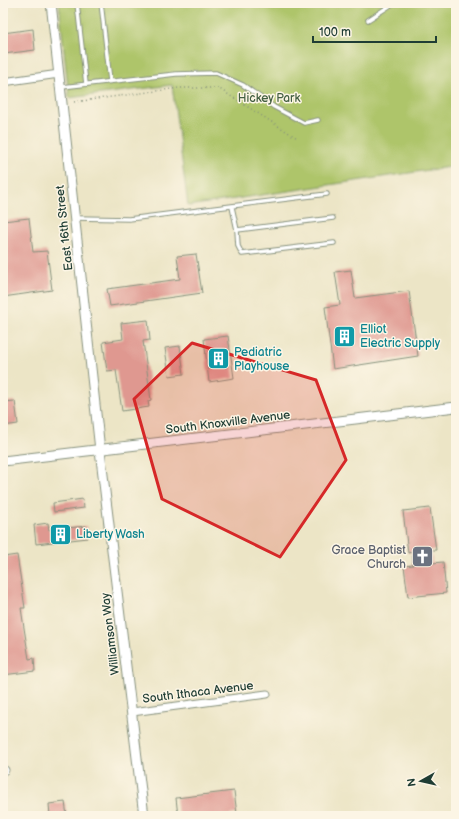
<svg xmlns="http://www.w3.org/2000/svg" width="459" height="819" viewBox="0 0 459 819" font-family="'Balsamiq Sans',sans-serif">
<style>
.park{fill:#aec56a;stroke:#66814f}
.building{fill:#df9890}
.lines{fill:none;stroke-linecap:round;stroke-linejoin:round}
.lane-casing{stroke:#86917d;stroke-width:5.5}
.street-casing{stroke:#86917d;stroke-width:9}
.secondary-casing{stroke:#86917d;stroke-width:11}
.path{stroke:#86917d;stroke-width:1.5;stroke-dasharray:1 3;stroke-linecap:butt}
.lane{stroke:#fff;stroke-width:3.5}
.street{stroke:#fff;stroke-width:7}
.secondary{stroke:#fff;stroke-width:9}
.marked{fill:#d62828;fill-opacity:0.2;stroke:#d62828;stroke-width:3;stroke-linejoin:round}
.labels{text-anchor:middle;stroke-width:3;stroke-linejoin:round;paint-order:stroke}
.park-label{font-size:12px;fill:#435f42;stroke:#fcf5e5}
.street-label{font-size:12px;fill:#1f3d34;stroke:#fcf5e5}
.culture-label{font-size:12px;fill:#0d838f;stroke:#fcf5e5;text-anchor:start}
.worship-label{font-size:12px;fill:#5b616d;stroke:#fcf5e5;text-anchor:end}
</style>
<rect width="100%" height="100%" fill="#fcf5e5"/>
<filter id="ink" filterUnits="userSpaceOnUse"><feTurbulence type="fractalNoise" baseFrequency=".025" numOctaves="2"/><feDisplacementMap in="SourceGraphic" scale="8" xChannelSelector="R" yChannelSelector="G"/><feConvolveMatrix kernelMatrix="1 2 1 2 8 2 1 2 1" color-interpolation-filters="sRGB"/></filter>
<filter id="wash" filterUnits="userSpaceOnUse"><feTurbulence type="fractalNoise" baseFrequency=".012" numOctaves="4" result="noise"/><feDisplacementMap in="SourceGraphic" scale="16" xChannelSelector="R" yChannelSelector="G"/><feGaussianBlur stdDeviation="0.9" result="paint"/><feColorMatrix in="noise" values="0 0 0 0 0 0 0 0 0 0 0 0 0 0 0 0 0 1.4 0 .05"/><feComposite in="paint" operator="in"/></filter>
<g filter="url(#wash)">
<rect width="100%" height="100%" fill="#ece5c6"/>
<path class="park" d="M 59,3 L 456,3 L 456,166 L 188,206 L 172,85 L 69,98 Z"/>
<g id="blocks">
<g class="building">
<path d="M 33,29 L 35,50 L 4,54 L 3,33 Z"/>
<path d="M 29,218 L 33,252 L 47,251 L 52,290 L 3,297 L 3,221 Z"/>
<path d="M 196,254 L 202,293 L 110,306 L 107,289 L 180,279 L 177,256 Z"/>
<path d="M 351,270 L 355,298 L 409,291 L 418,356 L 333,369 L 325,307 L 340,305 L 335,272 Z"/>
<path d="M 148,320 L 150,340 L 143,341 L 151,400 L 148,401 L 149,407 L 122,411 L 116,370 L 107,371 L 103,342 L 123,339 L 121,323 Z"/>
<path d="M 228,336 L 234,378 L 209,382 L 204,339 Z"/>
<path d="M 180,346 L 184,374 L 169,376 L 165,348 Z"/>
<path d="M 15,401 L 18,424 L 3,426 L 3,402 Z"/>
<path d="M 83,499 L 84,508 L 54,512 L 53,503 Z"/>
<path d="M 430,508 L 436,550 L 431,550 L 432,563 L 443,562 L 446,593 L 408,597 L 404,566 L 413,565 L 412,552 L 408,553 L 403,511 Z"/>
<path d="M 48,523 L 49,530 L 86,526 L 88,538 L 36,544 L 34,525 Z"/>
<path d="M 17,555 L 25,608 L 21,608 L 24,628 L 29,659 L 34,658 L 35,671 L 3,675 L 3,557 Z"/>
<path d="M 234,791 L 237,814 L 217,816 L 178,816 L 176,798 Z"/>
<path d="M 65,802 L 67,816 L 50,816 L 49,804 Z"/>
</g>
</g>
</g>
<g filter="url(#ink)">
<use href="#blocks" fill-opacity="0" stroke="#86917d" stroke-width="1"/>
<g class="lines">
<defs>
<g id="lane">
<path d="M 77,3 L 86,84"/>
<path d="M 101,3 L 110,81"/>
<path d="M 368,20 L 394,3"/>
<path d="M 62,87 L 176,74 L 216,73 L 243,85 L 274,107 L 304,123 L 318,120"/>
<path d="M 232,207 L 237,230 L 238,246 L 242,254 L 334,243"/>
<path d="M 76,218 L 129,219 L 327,194"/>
<path d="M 237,230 L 333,218"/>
</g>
<g id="street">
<path d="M 3,82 L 59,74"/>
<path d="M 132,712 L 267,694"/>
<path d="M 3,771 L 5,770"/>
</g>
<g id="secondary">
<path d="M 51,3 L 100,450 L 144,816"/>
<path d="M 3,461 L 456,407"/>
</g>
</defs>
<use href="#lane" class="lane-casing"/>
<use href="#street" class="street-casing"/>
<use href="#secondary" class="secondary-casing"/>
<path class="path" d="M 74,102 L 179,88 L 218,88 L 297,138"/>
<use href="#lane" class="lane"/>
<use href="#street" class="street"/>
<use href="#secondary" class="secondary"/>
</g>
</g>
<path class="marked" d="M 192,343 L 316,380 L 346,460 L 280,557 L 162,499 L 134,399 Z"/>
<defs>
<symbol id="building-square" viewBox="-11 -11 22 22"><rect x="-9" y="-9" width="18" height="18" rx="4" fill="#0f9aa8" stroke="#fcf5e5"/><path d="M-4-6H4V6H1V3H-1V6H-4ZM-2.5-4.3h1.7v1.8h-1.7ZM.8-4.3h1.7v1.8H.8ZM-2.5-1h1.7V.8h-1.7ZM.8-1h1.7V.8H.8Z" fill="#fff"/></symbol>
<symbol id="church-square" viewBox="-11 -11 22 22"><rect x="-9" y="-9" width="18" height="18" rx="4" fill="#6b7280" stroke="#fcf5e5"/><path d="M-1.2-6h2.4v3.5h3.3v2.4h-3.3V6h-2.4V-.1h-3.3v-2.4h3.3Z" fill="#fff"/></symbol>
</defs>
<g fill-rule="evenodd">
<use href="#building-square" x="332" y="324" width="25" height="25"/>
<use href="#building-square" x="206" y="346" width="25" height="25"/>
<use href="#building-square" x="48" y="522" width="25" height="25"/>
<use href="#church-square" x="410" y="544" width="25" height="25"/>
</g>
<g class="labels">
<g class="park-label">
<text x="269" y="102">Hickey Park</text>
</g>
<g class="street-label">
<text transform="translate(64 228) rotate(-96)" y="4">East 16th Street</text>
<text transform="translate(228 422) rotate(-7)" y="4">South Knoxville Avenue</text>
<text transform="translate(110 634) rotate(-97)" y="4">Williamson Way</text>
<text transform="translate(198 692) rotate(-7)" y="4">South Ithaca Avenue</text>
</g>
<g class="culture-label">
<text x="360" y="333">Elliot<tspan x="360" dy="14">Electric Supply</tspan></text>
<text x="234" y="356">Pediatric<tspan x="234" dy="14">Playhouse</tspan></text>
<text x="76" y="538">Liberty Wash</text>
</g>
<g class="worship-label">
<text x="406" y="554">Grace Baptist<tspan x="406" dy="14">Church</tspan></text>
</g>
</g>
<rect width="459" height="819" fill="none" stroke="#fcf5e5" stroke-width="16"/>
<g transform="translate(421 781) rotate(262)" stroke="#fcf5e5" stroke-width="3" paint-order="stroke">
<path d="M0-3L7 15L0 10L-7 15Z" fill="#1f3d34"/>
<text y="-6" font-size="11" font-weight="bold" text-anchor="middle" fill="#1f3d34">N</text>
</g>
<path d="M313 36v6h123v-6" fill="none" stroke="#1f3d34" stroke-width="2"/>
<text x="319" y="36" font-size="12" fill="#1f3d34" stroke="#fcf5e5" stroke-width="3" paint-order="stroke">100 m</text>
</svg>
